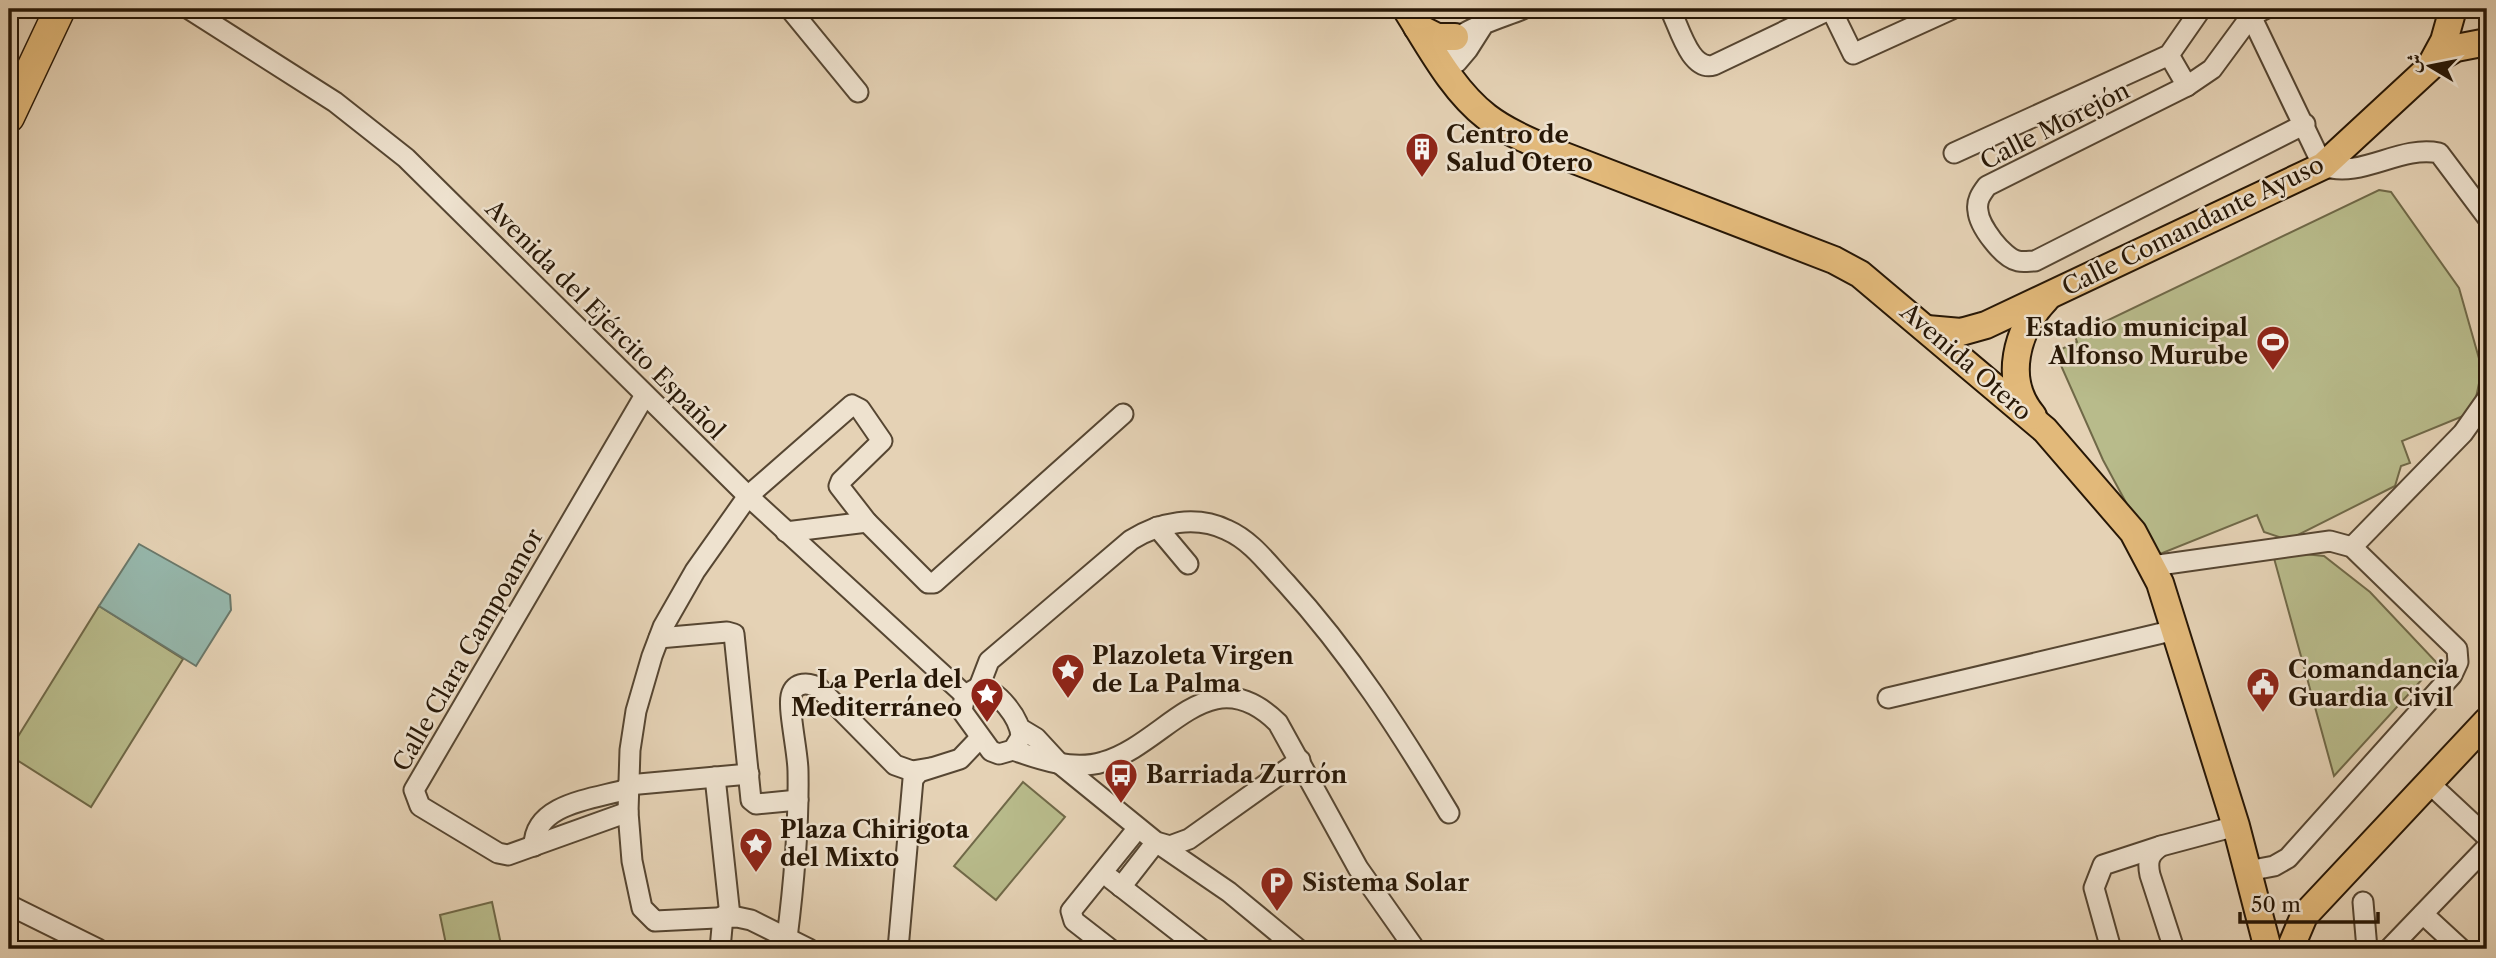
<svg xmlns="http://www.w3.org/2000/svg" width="2496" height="958" viewBox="0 0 2496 958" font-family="'Libre Caslon Text',Amiri,serif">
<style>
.green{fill:#b8bb8b;stroke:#706948;stroke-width:2}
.water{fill:#96b8ad;stroke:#6a786a;stroke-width:2}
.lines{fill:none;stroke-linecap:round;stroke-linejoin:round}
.minor-casing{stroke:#564632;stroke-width:23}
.major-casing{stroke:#271706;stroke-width:30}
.highway-casing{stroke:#271706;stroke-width:33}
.minor{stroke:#eee2cf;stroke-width:19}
.major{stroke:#e2b97a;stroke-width:26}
.highway{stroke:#e2b97a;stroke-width:30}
.labels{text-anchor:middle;stroke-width:5;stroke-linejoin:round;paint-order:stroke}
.street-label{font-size:24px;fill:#271706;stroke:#eee2cf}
.poi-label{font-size:24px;font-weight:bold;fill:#271706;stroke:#eee2cf;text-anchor:start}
</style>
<rect width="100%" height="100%" fill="#e5d2b5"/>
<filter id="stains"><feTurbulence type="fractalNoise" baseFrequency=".00286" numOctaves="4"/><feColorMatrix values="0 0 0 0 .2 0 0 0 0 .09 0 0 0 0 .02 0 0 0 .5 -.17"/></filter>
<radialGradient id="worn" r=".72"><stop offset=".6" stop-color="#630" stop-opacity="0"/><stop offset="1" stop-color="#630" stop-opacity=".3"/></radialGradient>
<g class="green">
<path d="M 2379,190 L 2391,192 L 2459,288 L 2482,369 L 2473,412 L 2402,441 L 2410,463 L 2401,466 L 2395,486 L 2288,540 L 2264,532 L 2257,515 L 2155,556 L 2103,460 L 2055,352 L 2077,342 L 2075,336 Z"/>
<path d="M 2272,551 L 2324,556 L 2370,592 L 2437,663 L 2334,776 Z"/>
<path d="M 99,606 L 183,659 L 91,807 L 9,755 L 9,751 Z"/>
<path d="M 1023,782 L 1065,817 L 996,900 L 954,866 Z"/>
<path d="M 492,902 L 502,949 L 447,949 L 440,915 Z"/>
</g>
<path class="water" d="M 139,544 L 230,595 L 231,610 L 196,666 L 99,606 Z"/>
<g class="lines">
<defs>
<g id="minor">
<path d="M 189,9 L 335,102 L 406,158 L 748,496 L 965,695"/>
<path d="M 790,9 L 858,92"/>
<path d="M 1670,9 C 1679,26 1690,72 1714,65 L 1831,9 L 1853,54 L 1952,9"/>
<path d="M 2265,9 L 2251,16 L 2212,69 L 2187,86 L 1987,186 C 1981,194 1976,201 1978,211 C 1979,226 2003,258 2018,261 C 2023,262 2030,261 2035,261 L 2305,124"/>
<path d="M 2251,16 L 2323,166 C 2362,179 2399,145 2439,153 L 2487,217"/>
<path d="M 1482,27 L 1468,49 L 1457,62 L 1449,65 L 1440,61 C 1446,32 1497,20 1523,9"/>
<path d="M 2169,55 L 2187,86"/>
<path d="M 1954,153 L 2169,55 L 2201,9"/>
<path d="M 1157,527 L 1188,564"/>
<path d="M 786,532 L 867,522"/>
<path d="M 2352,547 L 2463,433 L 2487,399"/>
<path d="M 2152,566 L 2330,541 L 2352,547 L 2457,649 L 2458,662 L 2452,675 L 2288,858 L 2274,866 L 2248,871"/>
<path d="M 659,638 L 727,632 L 734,634 L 751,800 L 756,804 L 798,800"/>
<path d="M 979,687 L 989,661 L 1131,540 C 1160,522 1196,515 1227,530 C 1252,541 1268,564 1286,583 C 1350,653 1400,731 1449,813"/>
<path d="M 979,687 C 998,690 1020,718 1021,737 L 1013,750 L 999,754 L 991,751 L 962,711 L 965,695 Z"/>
<path d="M 1888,698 L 2175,630"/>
<path d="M 1021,729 L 1036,738 L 1060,764 L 1156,842 L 1170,846 L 1189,839 L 1300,760"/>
<path d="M 1013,750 C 1041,760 1074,771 1103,762 C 1167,744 1209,655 1278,723 L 1358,868 L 1415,949"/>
<path d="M 715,777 L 730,916"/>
<path d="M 2429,783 L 2487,837"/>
<path d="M 628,785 L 749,774"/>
<path d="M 628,812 L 508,855 L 498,853 L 420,806 L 414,790 L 645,395"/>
<path d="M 534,846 C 534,803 595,799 628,789"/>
<path d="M 1111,879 L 1201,949"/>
<path d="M 1121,887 L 1156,842 L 1229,892 L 1298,949"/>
<path d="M 2363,902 L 2367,949"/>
<path d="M 9,905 L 98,949"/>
<path d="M 2423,914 L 2461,949"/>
<path d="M 787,938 C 794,883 799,827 798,771 C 798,753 788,710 791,696 C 794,681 810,682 820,689 L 895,765 L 912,771 L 930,768"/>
<path d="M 720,949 L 723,916"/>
<path d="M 809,949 L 751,920 L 737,917 L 655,921 L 642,908 L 632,861 L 628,812 L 630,750 L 636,711 L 652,656 L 663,627 L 695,571 L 748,496 L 852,405 L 860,409 L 882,441 L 841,481 L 839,486 L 867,522 L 928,583 L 934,583 L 1123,414"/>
<path d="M 898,949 L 913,779 L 919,772 L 960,759 L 980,738"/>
<path d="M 1110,949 L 1074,921 L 1071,911 L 1138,828"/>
<path d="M 2111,949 L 2094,888 L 2103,865 L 2161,846"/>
<path d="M 2174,949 L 2150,875 C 2147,861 2149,854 2161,846 L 2236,826"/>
<path d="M 2389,949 L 2487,847"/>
<path d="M 2486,949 L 2487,948"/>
</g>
<g id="major">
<path d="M 1406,9 C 1429,45 1452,90 1487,117 C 1508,133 1534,143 1559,154 L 1834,260 L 1860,274 L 2045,430 L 2133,532 L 2160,583 L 2236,826 L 2268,949"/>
<path d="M 1417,27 L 1437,37 L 1455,37"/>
<path d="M 2431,65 L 2444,41 L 2453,9"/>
<path d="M 1927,329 L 1961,332 L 1986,325 L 2323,166 L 2442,56 L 2456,48 L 2487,42"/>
<path d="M 2033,416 C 2002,380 2017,329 2046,299"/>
<path d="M 2290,949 L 2304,916 L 2487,721"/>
</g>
<path id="highway" d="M 9,117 L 60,9"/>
</defs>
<use href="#minor" class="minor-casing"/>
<use href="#major" class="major-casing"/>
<use href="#highway" class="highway-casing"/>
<use href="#minor" class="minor"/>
<use href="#major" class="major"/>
<use href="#highway" class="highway"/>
</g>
<defs>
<symbol id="building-pin" viewBox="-11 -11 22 30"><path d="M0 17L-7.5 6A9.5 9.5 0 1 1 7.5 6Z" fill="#8f2418" stroke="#eee2cf"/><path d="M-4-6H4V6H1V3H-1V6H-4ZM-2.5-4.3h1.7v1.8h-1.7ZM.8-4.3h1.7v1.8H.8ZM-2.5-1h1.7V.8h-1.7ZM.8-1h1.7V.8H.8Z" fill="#fff"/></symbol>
<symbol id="stadium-pin" viewBox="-11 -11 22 30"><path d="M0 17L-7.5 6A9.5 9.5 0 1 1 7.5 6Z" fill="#8f2418" stroke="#eee2cf"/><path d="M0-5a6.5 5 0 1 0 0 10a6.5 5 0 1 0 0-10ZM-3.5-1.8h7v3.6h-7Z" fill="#fff"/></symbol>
<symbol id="sight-pin" viewBox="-11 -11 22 30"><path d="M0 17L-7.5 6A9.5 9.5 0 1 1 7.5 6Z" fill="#8f2418" stroke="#eee2cf"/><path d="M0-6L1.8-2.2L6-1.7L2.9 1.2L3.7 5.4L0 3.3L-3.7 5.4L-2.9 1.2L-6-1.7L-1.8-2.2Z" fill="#fff"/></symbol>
<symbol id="civic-pin" viewBox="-11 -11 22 30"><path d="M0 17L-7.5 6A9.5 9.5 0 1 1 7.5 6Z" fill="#8f2418" stroke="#eee2cf"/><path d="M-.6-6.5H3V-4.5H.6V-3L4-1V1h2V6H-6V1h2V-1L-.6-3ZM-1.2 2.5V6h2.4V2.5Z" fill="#fff"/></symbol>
<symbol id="bus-pin" viewBox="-11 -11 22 30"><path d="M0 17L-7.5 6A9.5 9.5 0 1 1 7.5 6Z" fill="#8f2418" stroke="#eee2cf"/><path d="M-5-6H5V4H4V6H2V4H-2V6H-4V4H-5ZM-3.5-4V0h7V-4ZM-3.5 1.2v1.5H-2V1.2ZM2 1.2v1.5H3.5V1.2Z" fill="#fff"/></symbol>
<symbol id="parking-pin" viewBox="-11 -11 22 30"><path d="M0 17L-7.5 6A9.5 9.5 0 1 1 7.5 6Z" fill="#8f2418" stroke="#eee2cf"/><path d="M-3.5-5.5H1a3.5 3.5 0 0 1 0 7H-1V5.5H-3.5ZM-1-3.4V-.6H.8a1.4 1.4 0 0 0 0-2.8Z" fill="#fff"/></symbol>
</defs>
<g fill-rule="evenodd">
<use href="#building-pin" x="1403" y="130" width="38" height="52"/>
<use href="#stadium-pin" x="2254" y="323" width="38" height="52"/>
<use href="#sight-pin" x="1049" y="651" width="38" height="52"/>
<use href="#civic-pin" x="2244" y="665" width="38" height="52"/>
<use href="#sight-pin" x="968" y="675" width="38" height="52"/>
<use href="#bus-pin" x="1102" y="756" width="38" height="52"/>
<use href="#sight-pin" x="737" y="825" width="38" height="52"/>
<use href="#parking-pin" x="1258" y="864" width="38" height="52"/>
</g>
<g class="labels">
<g class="street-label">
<text transform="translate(2055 126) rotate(-27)" y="8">Calle Morejón</text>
<text transform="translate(2193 226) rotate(-26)" y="8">Calle Comandante Ayuso</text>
<text transform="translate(605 320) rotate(45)" y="8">Avenida del Ejército Español</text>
<text transform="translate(1966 362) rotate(41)" y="8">Avenida Otero</text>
<text transform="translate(468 650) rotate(-60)" y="8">Calle Clara Campoamor</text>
</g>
<g class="poi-label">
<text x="1446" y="143">Centro de<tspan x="1446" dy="28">Salud Otero</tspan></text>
<text x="2248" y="336" text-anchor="end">Estadio municipal<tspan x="2248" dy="28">Alfonso Murube</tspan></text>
<text x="1092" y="664">Plazoleta Virgen<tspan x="1092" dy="28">de La Palma</tspan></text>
<text x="2288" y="678">Comandancia<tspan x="2288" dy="28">Guardia Civil</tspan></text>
<text x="962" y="688" text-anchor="end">La Perla del<tspan x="962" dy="28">Mediterráneo</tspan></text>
<text x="1146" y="783">Barriada Zurrón</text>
<text x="780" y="838">Plaza Chirigota<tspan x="780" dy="28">del Mixto</tspan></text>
<text x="1302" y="891">Sistema Solar</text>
</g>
</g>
<rect width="2496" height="958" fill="none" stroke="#e5d2b5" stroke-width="35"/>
<rect x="10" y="10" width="2475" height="937" fill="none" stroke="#271706" stroke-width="3.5"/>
<rect x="18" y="18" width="2461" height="923" fill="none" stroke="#271706" stroke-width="2"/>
<g transform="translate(2430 66) rotate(280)" stroke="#eee2cf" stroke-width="5" paint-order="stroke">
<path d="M0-5L12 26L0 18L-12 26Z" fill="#271706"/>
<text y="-10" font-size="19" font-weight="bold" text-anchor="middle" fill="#271706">ش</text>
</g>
<path d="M2240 912v10h138v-10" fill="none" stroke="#271706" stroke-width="3.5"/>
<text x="2251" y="912" font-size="21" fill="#271706" stroke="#eee2cf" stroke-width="5" paint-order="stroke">50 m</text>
<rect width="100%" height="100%" filter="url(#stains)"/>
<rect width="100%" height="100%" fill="url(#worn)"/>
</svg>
